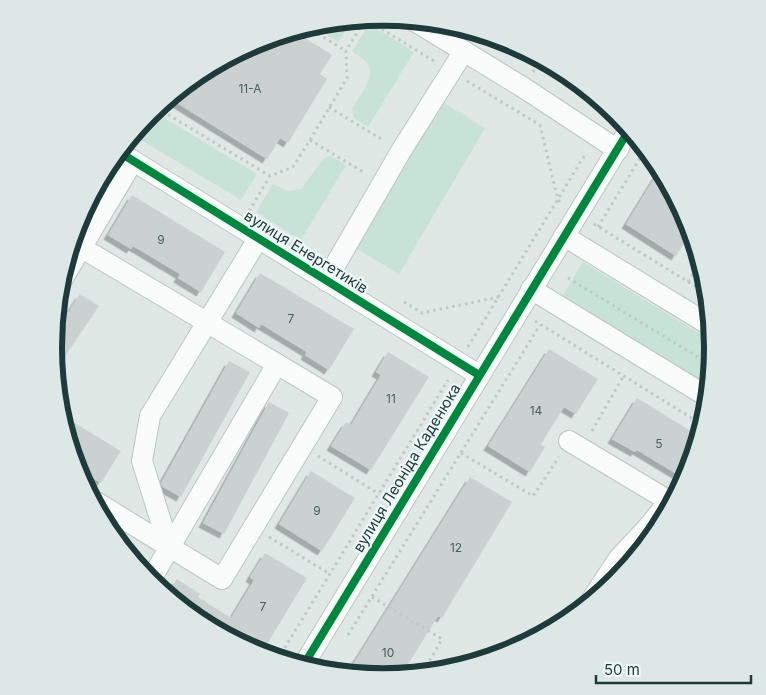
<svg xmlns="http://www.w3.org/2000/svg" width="766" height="695" viewBox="0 0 766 695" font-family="Inter,sans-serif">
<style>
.green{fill:#c7e2d7}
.building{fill:#cad1d0;filter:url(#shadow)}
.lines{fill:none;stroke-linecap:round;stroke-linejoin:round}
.minor-casing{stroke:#bdc5c3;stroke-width:22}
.path{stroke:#bec8c7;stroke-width:3;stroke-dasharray:2.5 4;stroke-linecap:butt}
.minor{stroke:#fafcfb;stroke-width:20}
.cycleway-casing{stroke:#eef7f5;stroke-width:11}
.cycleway{stroke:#00873e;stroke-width:8}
.labels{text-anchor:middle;stroke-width:4.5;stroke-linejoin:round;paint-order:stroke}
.number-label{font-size:12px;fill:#486060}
.street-label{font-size:15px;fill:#1d3b3b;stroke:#eef7f5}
.rim{fill:none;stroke:#1d3b3b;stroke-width:6}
</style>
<defs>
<filter id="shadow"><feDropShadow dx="-4.5" dy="4.5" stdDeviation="0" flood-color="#0004"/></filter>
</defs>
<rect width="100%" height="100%" fill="#e0e8e6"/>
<g class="green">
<path d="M 352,21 L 338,42 L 312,26 Z"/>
<path d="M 369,24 L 414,52 L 368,127 L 354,118 L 352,110 C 364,87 386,69 352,52 Z"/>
<path d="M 442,102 L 485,128 L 399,274 L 357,249 Z"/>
<path d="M 153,111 L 257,174 L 241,200 L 133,135 Z"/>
<path d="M 331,156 L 346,165 L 301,240 L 256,212 L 273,184 L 288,191 L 301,189 L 324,158 Z"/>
<path d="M 583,262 L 712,341 L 709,388 L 561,298 Z"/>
</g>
<g class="building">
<path d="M 294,31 L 332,55 L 320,74 L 327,79 L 288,143 L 280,138 L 267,159 L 169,98 L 196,76 L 204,80 L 212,66 L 257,43 Z"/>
<path d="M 660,169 L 688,221 L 691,232 L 676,256 L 626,224 Z"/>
<path d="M 132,195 L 225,252 L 201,292 L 178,278 L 180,274 L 133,246 L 131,249 L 108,235 Z"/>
<path d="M 260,273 L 354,329 L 329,370 L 305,355 L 307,352 L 261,324 L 259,328 L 236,313 Z"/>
<path d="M 80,294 L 99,306 L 55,371 L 53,347 L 55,332 Z"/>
<path d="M 549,349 L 598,379 L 576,414 L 564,407 L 541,444 L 545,447 L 530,472 L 488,446 Z"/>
<path d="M 388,352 L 429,377 L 371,470 L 331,446 L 346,422 L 351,425 L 381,375 L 376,372 Z"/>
<path d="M 229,361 L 250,372 L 181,497 L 163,487 L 161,483 Z"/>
<path d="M 637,398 L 699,436 L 685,479 L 637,450 L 635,452 L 612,439 Z"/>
<path d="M 269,402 L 289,413 L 224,534 L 203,523 Z"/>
<path d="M 60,414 L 121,451 L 101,483 L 76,467 Z"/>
<path d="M 311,471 L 355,498 L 322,551 L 279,524 Z"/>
<path d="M 470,477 L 512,502 L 442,618 L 438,616 L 407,666 L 404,664 L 396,676 L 383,678 L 347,674 Z"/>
<path d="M 265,553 L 307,578 L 261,654 L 199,622 L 167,595 L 177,579 L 200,594 L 198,597 L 231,618 L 254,580 L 250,577 Z"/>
</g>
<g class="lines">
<defs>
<g id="minor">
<path d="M 413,20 L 524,88 L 618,150"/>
<path d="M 119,152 L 479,375"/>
<path d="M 564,236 L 711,326"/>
<path d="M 72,242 L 277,364 L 150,581"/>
<path d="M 326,281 L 401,151 L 464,51"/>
<path d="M 59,285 L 133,161"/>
<path d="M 531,289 L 708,397"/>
<path d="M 569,441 L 669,501 L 649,526"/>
<path d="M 91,499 L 222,579 L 332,397 L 277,364"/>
<path d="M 169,547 L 142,461 L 150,416 L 258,239"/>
<path d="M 590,602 L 619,558 L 649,526 L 656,533"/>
<path d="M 303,666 L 629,130"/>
</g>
</defs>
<use href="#minor" class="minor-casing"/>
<g class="path">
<path d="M 307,27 L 346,51"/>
<path d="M 533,72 L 541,59"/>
<path d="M 467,81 L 540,125 L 558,200 L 561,203"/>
<path d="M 329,107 L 384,141"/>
<path d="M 157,108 L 270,176"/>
<path d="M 606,120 L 612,111"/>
<path d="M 310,140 L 365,173"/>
<path d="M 249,211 L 270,176 L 293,167 L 310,140 L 347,78 L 346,51 L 365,19 L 434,61"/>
<path d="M 594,224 L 708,294"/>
<path d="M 598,227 L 645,150"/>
<path d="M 568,278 L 711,365"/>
<path d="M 688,282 L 700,262"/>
<path d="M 404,302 L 422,313 L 498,297 L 503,300"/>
<path d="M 535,321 L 703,425"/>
<path d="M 468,347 L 586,153"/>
<path d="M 592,431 L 624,375"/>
<path d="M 461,453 L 533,496 L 559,457"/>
<path d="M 318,456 L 379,494"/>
<path d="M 269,537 L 330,574"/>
<path d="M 372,597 L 442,639 L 422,674"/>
<path d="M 348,635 L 540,325"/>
<path d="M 278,659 L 448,380"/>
</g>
<use href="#minor" class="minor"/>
<defs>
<g id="cycleway">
<path d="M 119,152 L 479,375"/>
<path d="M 303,666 L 629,130"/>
</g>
</defs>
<use href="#cycleway" class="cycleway-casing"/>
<use href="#cycleway" class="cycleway"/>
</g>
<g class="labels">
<g class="number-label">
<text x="250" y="93">11-А</text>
<text x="161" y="244">9</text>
<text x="291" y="323">7</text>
<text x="391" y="403">11</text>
<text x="536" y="415">14</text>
<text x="659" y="448">5</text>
<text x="317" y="515">9</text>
<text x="456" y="552">12</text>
<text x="263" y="611">7</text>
<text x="388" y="657">10</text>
</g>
<g class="street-label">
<text transform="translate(306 252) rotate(32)" y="5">вулиця Енергетиків</text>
<text transform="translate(407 468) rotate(-59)" y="5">вулиця Леоніда Каденюка</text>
</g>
</g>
<path d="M0 0H766V695H0ZM62 347a321 321 0 1 1 642 0a321 321 0 1 1-642 0Z" fill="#dde8e6" fill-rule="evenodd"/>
<path class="rim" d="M62 347a321 321 0 1 1 642 0a321 321 0 1 1-642 0Z"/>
<path d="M596 675v8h155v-8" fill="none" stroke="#1d3b3b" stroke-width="2.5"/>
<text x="604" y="675" font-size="15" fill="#1d3b3b" stroke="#eef7f5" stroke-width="4" paint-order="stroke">50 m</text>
</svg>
